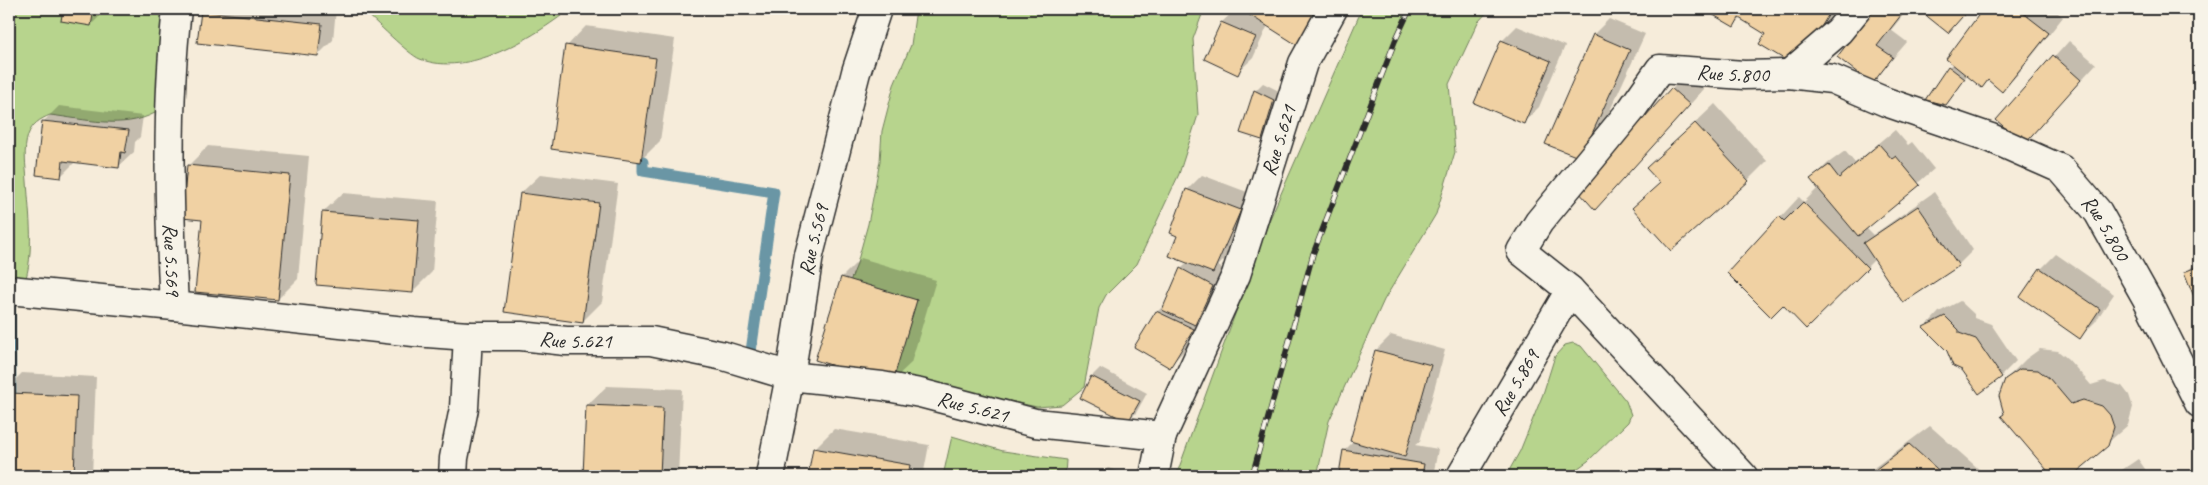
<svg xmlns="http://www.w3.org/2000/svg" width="2208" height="485" viewBox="0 0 2208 485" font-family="Caveat,sans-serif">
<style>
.green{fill:#b7d48d;stroke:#71805c}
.shadow{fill:#0003}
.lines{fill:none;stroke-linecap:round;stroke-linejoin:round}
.stream{stroke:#6b96a5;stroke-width:11}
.building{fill:#f0d1a3;stroke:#2b2b2b}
.minor-casing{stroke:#2b2b2b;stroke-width:31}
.minor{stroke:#f7f3e8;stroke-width:28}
.rail-casing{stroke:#2b2b2b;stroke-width:5.5}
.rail{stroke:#f7f3e8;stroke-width:4;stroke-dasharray:11;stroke-linecap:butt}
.labels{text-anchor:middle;stroke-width:5;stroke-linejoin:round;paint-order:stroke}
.street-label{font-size:21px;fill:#2b2b2b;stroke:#f7f3e8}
</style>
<rect width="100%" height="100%" fill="#f6ecda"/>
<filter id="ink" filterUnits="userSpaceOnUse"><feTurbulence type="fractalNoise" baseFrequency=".02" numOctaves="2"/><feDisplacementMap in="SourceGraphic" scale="10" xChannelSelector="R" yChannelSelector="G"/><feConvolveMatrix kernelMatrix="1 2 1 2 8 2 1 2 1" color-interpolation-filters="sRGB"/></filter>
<g filter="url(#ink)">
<g class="green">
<path d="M 9,9 L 179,9 L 171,35 L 155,113 C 122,130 85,119 50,115 C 40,119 32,124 28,135 C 23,150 26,166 27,181 C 29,216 35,252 24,285 L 9,293 Z"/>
<path d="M 362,9 L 570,9 C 533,38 468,78 420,59 C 409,55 373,19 362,9 Z"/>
<path d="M 916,9 L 1204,9 L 1193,39 L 1198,115 L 1179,174 L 1137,264 L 1106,295 L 1099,308 L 1084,387 L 1062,405 L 1037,407 L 916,381 L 840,374 L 822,356 L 822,348 L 856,267 L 868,224 L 880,161 L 882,131 L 894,85 L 911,45 Z"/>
<path d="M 1362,9 L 1490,9 L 1478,22 L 1449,84 L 1455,152 L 1436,214 L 1384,300 L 1329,421 L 1317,476 L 1176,476 L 1269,221 Z"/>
<path d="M 1573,343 L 1581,346 L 1626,401 L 1631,415 L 1628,422 L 1588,461 L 1567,476 L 1506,476 L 1520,451 L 1543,394 L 1555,356 L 1565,345 Z"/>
<path d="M 952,436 L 1003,451 L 1066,460 L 1065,476 L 943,476 Z"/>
</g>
<g class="shadow">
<path d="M 64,9 L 93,9 L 91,17 L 94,17 L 95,9 L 100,9 L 99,17 L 91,25 L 62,20 Z"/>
<path d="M 205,9 L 336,9 L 333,40 L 318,55 L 202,11 Z"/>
<path d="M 1236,9 L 1250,13 L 1253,9 L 1324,9 L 1268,25 L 1253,58 L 1237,73 L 1206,58 L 1222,22 Z"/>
<path d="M 1706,9 L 1839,9 L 1817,46 L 1741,18 L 1734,25 Z"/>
<path d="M 1875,9 L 1908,9 L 1891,30 L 1907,42 L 1872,83 L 1838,57 Z"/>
<path d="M 1920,9 L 1970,9 L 1948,32 Z"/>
<path d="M 1985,9 L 2052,9 L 2055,11 L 2056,9 L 2062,9 L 2058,13 L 2063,17 L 2017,75 L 2002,90 L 1988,79 L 1968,75 L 1946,103 L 1949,67 L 1953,63 L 1948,59 Z"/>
<path d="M 1609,19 L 1645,34 L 1596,141 L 1581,156 L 1594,34 Z"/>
<path d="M 586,26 L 675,39 L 660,141 L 640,161 L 567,46 Z"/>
<path d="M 1517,26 L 1565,46 L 1539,107 L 1524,122 L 1502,41 Z"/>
<path d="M 2069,41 L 2096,64 L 2024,142 L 1998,120 Z"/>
<path d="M 1687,74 L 1704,89 L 1610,193 L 1672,89 Z"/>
<path d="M 1263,83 L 1281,92 L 1270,131 L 1262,139 L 1255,91 Z"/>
<path d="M 1715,104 L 1767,161 L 1748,180 L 1634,208 L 1661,182 L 1648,168 Z"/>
<path d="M 59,106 L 143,116 L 140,137 L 135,142 L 134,152 L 118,167 L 75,162 L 61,176 L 43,122 Z"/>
<path d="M 1895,130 L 1908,145 L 1912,142 L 1934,169 L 1866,228 L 1873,235 L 1934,192 L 1973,250 L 1958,265 L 1875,259 L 1806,328 L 1783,303 L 1729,273 L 1799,197 L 1804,202 L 1819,187 L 1812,179 L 1827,164 L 1845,151 L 1855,163 Z"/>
<path d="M 208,146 L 309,156 L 298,279 L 278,299 L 203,219 L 189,165 Z"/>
<path d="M 541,174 L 618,184 L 602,302 L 582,322 L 521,193 Z"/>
<path d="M 1202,175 L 1255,195 L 1228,256 L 1218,266 L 1227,271 L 1208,314 L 1184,351 L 1169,366 L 1157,312 L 1166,303 L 1181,269 L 1188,262 L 1178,235 L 1187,190 Z"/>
<path d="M 343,193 L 438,201 L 432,272 L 412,292 L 323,212 Z"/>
<path d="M 2056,254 L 2114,294 L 2095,322 L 2080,337 L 2022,297 L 2041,269 Z"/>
<path d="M 861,258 L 936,280 L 911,363 L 891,382 L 842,277 Z"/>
<path d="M 2199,259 L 2199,306 L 2186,273 Z"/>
<path d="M 1960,301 L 1974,314 L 1974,318 L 1991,324 L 2016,361 L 2001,376 L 1948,350 L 1925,327 L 1939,312 Z"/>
<path d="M 1391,335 L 1445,350 L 1420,441 L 1415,445 L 1438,449 L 1434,471 L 1429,476 L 1345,476 L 1347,474 L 1344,451 L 1354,441 L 1376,350 Z"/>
<path d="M 2040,349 L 2058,351 L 2068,359 L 2091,385 L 2104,381 L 2122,386 L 2129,395 L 2133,407 L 2128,425 L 2070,476 L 2053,476 L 2003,416 L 2005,414 L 2006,379 L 2026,359 Z"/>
<path d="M 1100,368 L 1147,393 L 1136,413 L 1128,421 L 1082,397 L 1092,376 Z"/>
<path d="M 22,373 L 96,377 L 92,476 L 9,476 L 9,386 Z"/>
<path d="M 607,386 L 682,389 L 678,476 L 584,476 L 587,405 Z"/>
<path d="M 1930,426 L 1981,471 L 1976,476 L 1863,476 Z"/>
<path d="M 834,429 L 929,445 L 923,476 L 809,476 L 814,449 Z"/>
<path d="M 2138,459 L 2150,476 L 2113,476 Z"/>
<path d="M 1108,468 L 1132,476 L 1099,476 Z"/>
</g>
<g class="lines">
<g class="stream">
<path d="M 643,162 L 643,171 L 774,192 L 749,365"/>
<path d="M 10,300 L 11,409"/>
</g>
</g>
<g class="building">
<path d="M 63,9 L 94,9 L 91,26 L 61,21 Z"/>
<path d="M 1252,9 L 1320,9 L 1297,45 L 1248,14 Z"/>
<path d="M 1703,9 L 1832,9 L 1797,67 L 1759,44 L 1765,34 L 1739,18 L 1734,27 Z"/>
<path d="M 1874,9 L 1905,10 L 1877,46 L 1893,57 L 1872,84 L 1837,57 Z"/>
<path d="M 1918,9 L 1969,9 L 1948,33 Z"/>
<path d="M 1983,9 L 2018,9 L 2049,33 L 2002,92 L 1988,80 L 1982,88 L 1946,59 Z"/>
<path d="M 201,11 L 322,24 L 318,56 L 197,43 Z"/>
<path d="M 1221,22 L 1256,37 L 1238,75 L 1204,59 Z"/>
<path d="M 1593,34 L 1630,50 L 1581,158 L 1545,144 Z"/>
<path d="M 1501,40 L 1551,61 L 1524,124 L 1474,103 Z"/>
<path d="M 565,45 L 656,58 L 641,162 L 551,149 Z"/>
<path d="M 2053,55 L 2081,80 L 2024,144 L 1996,120 Z"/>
<path d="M 1948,66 L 1965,79 L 1946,105 L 1925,100 Z"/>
<path d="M 1671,88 L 1690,105 L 1595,210 L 1578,191 Z"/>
<path d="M 1254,90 L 1274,100 L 1262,140 L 1240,133 Z"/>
<path d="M 42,121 L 129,130 L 125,153 L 121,152 L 119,168 L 63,161 L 61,178 L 36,175 Z"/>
<path d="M 1695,123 L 1749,181 L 1671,251 L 1632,208 L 1660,183 L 1646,168 Z"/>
<path d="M 1879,144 L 1892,159 L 1896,156 L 1920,185 L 1858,236 L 1810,179 L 1829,165 L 1839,178 Z"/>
<path d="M 187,165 L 290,175 L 278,300 L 195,292 L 202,220 L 182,218 Z"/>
<path d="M 1186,189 L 1241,210 L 1213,273 L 1169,256 L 1177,236 L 1170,233 Z"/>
<path d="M 520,193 L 599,203 L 583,323 L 504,312 Z"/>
<path d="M 1803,202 L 1868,268 L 1806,329 L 1783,305 L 1771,317 L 1727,273 L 1779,216 L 1784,221 Z"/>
<path d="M 1918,206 L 1959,266 L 1903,303 L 1863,243 Z"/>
<path d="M 322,212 L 419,220 L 413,293 L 316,285 Z"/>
<path d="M 2199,266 L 2199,309 L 2184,272 Z"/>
<path d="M 1180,268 L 1213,286 L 1195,325 L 1162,310 Z"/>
<path d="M 2040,268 L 2100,309 L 2080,339 L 2020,297 Z"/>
<path d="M 841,277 L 917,300 L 892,384 L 815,360 Z"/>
<path d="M 1156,311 L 1194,329 L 1170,368 L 1134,347 Z"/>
<path d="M 1945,316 L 1959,330 L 1959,333 L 1976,339 L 2002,377 L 1979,394 L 1962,370 L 1953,366 L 1947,351 L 1923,327 Z"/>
<path d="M 1375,350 L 1431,365 L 1405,457 L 1350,441 Z"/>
<path d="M 2020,369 L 2038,370 L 2049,378 L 2071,404 L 2083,400 L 2102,406 L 2110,415 L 2114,427 L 2108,446 L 2072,476 L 2052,476 L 2001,416 L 2004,414 L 1999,396 L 2005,379 Z"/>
<path d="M 1091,376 L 1140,401 L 1128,422 L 1080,398 Z"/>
<path d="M 9,393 L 77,396 L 74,476 L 9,476 Z"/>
<path d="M 586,405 L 663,408 L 660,476 L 583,476 Z"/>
<path d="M 1909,444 L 1945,476 L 1867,476 Z"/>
<path d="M 813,448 L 910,465 L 908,476 L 808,476 Z"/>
<path d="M 1343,450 L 1424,464 L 1422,476 L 1353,476 L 1339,474 Z"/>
</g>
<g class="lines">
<defs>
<g id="minor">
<path id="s1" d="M 177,9 C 166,108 169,206 174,306 L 414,332 L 468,336"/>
<path d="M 1789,74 L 1839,31 L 1857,9"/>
<path d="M 9,290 L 174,306"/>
<path id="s2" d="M 453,476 L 454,458 L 464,408 L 468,336 L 521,336 L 566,341 L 651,341 L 724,356 L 790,376 L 882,386 L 920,393 L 1035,423 L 1162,436 L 1236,275 L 1303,63 L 1333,9"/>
<path id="s3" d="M 770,476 L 790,376 L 809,255 L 856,72 L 877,9"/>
<path d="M 1154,476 L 1162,436"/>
<path id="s4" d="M 1461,476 L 1570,290"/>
<path id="s5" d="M 1743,476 L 1570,290 L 1521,251 L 1539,222 L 1632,109 L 1660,69 L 1744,75 L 1789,74 L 1832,79 L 1886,102 L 1991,138 L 2061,169 L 2098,212 L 2147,299 L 2199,403"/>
</g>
</defs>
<use href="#minor" class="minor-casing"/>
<use href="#minor" class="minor"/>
<defs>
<path id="rail" d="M 1252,476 L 1313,254 L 1395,41 L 1410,9"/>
</defs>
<use href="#rail" class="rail-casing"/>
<use href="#rail" class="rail"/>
</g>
</g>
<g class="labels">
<g class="street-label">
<text dy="7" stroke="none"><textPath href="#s5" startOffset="619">Rue 5.800</textPath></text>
<text dy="7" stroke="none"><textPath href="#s2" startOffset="1164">Rue 5.621</textPath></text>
<text dy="7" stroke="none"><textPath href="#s5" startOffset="1039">Rue 5.800</textPath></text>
<text dy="7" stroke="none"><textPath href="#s3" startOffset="240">Rue 5.569</textPath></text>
<text dy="7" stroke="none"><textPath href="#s1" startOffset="251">Rue 5.569</textPath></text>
<text dy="7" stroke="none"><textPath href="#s2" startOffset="249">Rue 5.621</textPath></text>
<text dy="7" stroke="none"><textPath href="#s4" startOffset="108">Rue 5.869</textPath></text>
<text dy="7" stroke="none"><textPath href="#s2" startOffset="654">Rue 5.621</textPath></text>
</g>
</g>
<rect width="2208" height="485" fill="none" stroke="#f7f3e8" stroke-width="30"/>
<rect x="15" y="15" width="2178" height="455" fill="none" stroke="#2b2b2b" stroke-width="2" filter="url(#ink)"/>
</svg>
